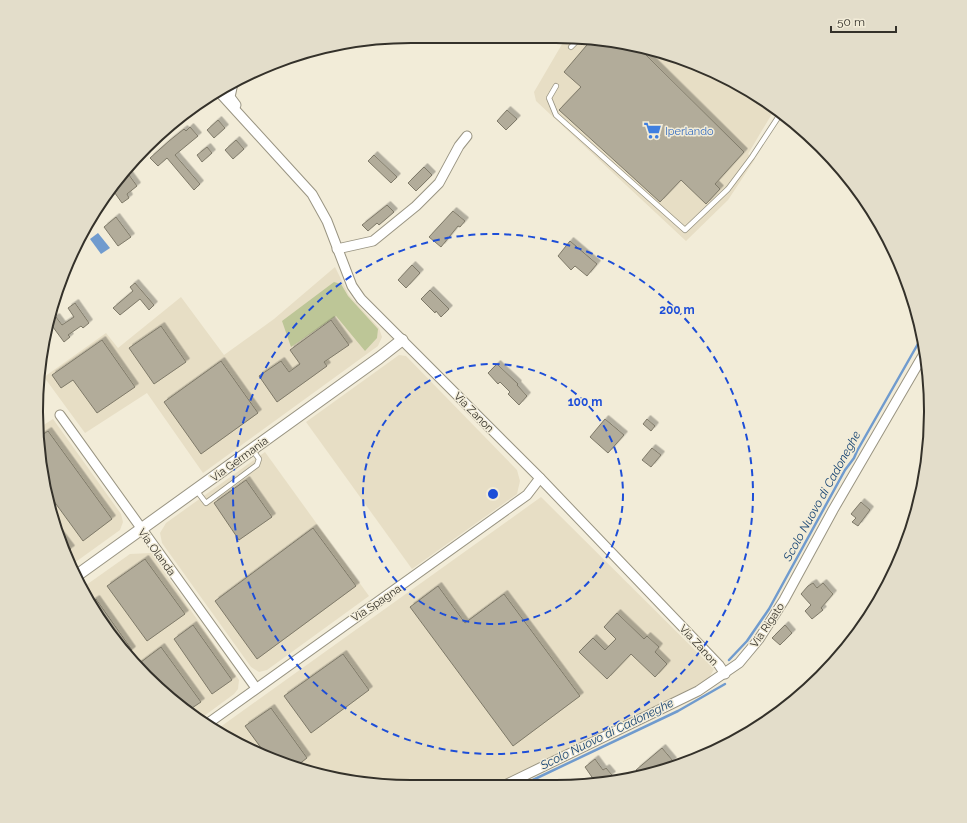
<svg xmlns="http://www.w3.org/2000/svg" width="967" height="823" viewBox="0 0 967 823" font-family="Raleway,sans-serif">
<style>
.built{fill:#e7dec5}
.green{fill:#bdc697}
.water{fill:#709bce}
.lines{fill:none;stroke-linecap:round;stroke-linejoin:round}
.stream{stroke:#709bce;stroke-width:2.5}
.building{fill:#b2ac9a;stroke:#7f7a69;filter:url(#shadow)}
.service-casing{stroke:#999482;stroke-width:6}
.minor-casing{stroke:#999482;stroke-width:11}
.tertiary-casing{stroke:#999482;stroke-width:13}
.service{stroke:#fff;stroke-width:4.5}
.minor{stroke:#fff;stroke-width:9}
.tertiary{stroke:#fff;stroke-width:11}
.ring{fill:none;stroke:#1d4ed8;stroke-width:2;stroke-dasharray:7 5}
.labels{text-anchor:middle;stroke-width:3;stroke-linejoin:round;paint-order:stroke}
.shop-label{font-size:11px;fill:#366cbe;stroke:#f2ecd8;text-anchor:start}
.street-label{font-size:11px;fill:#34312a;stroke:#f2ecd8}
.water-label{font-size:12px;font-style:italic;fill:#154373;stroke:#f2ecd8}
.rim{fill:none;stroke:#34312a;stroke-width:2}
.centre{fill:#1d4ed8;stroke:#f2ecd8;stroke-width:2}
.ring-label{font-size:12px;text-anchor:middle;font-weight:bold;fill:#1d4ed8;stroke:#f2ecd8;stroke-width:3;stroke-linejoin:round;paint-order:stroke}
</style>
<defs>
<filter id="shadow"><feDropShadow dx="3.5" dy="-3.5" stdDeviation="0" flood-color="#0004"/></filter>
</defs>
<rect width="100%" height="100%" fill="#f2ecd8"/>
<g class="built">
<path d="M 565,39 L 604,39 L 721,75 L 773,112 L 748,154 L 755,159 L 728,200 L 686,241 L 536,101 L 534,92 Z"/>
<path d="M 335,267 L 349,295 L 379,328 L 382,337 L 378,346 L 203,473 L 147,393 L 85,433 L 44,377 L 106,333 L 118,348 L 181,297 L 224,355 L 274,319 Z"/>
<path d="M 399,355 L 406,356 L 517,470 L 520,481 L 517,494 L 412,569 L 306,422 Z"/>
<path d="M 53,419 L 121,514 L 123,522 L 120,530 L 70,566 L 64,555 L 39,461 L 39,428 Z"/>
<path d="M 265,452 L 369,596 L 267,670 L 259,672 L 251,667 L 162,543 L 160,533 L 166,523 Z"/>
<path d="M 541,497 L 714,669 L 708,680 L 492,787 L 387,786 L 321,773 L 319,771 L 316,772 L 291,767 L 224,737 L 216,730 Z"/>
<path d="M 151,553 L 239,680 L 238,689 L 234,694 L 200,719 L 146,677 L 99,620 L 82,588 L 130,554 Z"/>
</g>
<path class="green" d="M 334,282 L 341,284 L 348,296 L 378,329 L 377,338 L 365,351 L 336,316 L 291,347 L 282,321 Z"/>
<path class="water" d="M 98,233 L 110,248 L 101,254 L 90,239 Z"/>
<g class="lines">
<g class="stream">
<path d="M 729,660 L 747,641 L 769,609 L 845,470 L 854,458 L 857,451 L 923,335"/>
<path d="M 518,787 L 678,711 L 725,684"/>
</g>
</g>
<g class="building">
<path d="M 592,39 L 604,39 L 641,50 L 744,152 L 715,184 L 720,189 L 706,204 L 681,180 L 660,202 L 559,110 L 581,87 L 564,72 Z"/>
<path d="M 507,110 L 517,119 L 506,130 L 497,121 Z"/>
<path d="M 218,120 L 225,128 L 214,138 L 207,130 Z"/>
<path d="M 190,127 L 198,136 L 175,155 L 200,184 L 194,190 L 167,158 L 158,166 L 150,158 L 169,141 L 184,129 L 186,131 Z"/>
<path d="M 236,140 L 244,149 L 233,159 L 225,150 Z"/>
<path d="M 207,147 L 212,153 L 202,162 L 197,155 Z"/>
<path d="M 374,155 L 397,177 L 391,183 L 368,161 Z"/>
<path d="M 424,167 L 432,175 L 416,191 L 408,183 Z"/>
<path d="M 129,175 L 137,186 L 127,194 L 129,198 L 122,203 L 112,189 Z"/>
<path d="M 387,205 L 394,212 L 379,225 L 377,223 L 368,231 L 362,225 Z"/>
<path d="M 453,211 L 465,221 L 460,227 L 458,226 L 441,247 L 429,237 Z"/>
<path d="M 116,217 L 131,237 L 118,246 L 104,227 Z"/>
<path d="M 570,241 L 597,264 L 587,276 L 575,266 L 571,270 L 558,256 Z"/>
<path d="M 412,265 L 420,273 L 406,288 L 398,280 Z"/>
<path d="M 135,283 L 154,305 L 149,310 L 140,299 L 120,315 L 113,308 L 133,291 L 130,287 Z"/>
<path d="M 430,290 L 449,309 L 441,317 L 436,311 L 435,313 L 421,299 Z"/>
<path d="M 75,303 L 89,323 L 83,328 L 81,326 L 68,335 L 70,337 L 64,342 L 50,323 L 51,320 L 56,317 L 62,325 L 74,317 L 68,308 Z"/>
<path d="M 331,320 L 349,345 L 324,362 L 327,366 L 277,402 L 259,376 L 281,361 L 289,372 L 300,364 L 290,350 Z"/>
<path d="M 161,326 L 186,362 L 154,384 L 129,348 Z"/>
<path d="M 102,340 L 135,387 L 97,413 L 73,380 L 61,388 L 52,375 Z"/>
<path d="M 221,361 L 258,413 L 201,454 L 164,402 Z"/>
<path d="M 497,364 L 518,384 L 517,385 L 527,396 L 519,405 L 508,394 L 510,392 L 500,382 L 498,384 L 488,373 Z"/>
<path d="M 605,419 L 624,435 L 608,453 L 590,437 Z"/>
<path d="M 647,419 L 655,426 L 651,431 L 643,424 Z"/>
<path d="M 48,431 L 112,519 L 83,541 L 48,493 L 39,461 L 39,437 Z"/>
<path d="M 652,448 L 661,455 L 651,467 L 642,460 Z"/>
<path d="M 246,480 L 272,517 L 239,540 L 214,503 Z"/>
<path d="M 861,502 L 870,510 L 858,526 L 852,522 L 856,518 L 851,514 Z"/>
<path d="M 313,528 L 356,586 L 257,659 L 215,601 Z"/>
<path d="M 58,532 L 71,549 L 64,554 Z"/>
<path d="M 145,559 L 185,614 L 147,641 L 107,586 Z"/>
<path d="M 813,583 L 817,588 L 823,583 L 833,594 L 821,608 L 823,610 L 812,619 L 805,611 L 811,605 L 801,594 L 808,586 Z"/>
<path d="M 438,586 L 465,623 L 504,594 L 580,696 L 513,746 L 410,607 Z"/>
<path d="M 96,599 L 132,650 L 127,654 L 99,620 L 90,603 Z"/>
<path d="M 617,613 L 644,639 L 647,636 L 659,647 L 655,652 L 667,664 L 655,677 L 631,654 L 607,679 L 579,652 L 593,638 L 605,650 L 616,639 L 604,627 Z"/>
<path d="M 193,625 L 232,680 L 212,694 L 174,639 Z"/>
<path d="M 785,625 L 792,633 L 780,645 L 772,638 Z"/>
<path d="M 161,647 L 201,702 L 189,710 L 147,678 L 137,665 Z"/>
<path d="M 343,654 L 369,690 L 311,733 L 284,696 Z"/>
<path d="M 271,708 L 307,758 L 294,768 L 267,756 L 245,726 Z"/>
<path d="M 662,748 L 673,761 L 663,769 L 641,776 L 636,770 Z"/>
<path d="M 595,759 L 603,770 L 606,768 L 612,775 L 608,778 L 610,782 L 596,783 L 585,767 Z"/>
</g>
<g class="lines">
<defs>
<g id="service">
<path d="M 571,47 L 579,39"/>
<path d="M 556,86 L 549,98 L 556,115 L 685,230 L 728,189 L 752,157 L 779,116"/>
<path d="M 196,490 L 206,503 L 257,465 L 259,459 L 252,449"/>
</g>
<g id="minor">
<path d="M 233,83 L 230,97 L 236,105"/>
<path d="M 219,92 L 312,194 L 327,221 L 352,286 L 361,299 L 540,478 L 719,665 L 725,674"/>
<path d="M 337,249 L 373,241 L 416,206 L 439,183 L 459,146 L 467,136"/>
<path d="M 60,415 L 256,688"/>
<path d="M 207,724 L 527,495 L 540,478"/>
<path d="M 501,787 L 698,691 L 739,663 L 759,639 L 784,600 L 833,510 L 925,352"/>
</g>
<path id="tertiary" d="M 76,576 L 379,358 L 402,340"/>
</defs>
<use href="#service" class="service-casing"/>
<use href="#minor" class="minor-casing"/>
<use href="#tertiary" class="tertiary-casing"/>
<use href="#service" class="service"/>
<use href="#minor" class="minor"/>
<use href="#tertiary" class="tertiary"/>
</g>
<g class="ring">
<circle cx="493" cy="494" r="130"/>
<circle cx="493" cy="494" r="260"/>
</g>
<defs>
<symbol id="supermarket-bare" viewBox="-9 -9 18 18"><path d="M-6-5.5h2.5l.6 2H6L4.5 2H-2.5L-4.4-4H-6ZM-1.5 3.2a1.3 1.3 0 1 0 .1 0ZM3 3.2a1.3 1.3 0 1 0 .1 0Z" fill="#3f7fe0" stroke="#f2ecd8" stroke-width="2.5" paint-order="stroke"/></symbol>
</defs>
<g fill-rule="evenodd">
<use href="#supermarket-bare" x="640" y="118" width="25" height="25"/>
</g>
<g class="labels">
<g class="shop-label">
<text x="665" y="135">Iperlando</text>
</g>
<g class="street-label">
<text transform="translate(474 412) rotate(45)" y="4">Via Zanon</text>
<text transform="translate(239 459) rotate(-36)" y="4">Via Germania</text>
<text transform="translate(157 552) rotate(54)" y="4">Via Olanda</text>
<text transform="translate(376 603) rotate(-34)" y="4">Via Spagna</text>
<text transform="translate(767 625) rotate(-56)" y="4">Via Rigato</text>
<text transform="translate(699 645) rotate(47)" y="4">Via Zanon</text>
</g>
<g class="water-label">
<text transform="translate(822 496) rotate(-61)" y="4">Scolo Nuovo di Cadoneghe</text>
<text transform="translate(607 734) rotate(-26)" y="4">Scolo Nuovo di Cadoneghe</text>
</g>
</g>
<path d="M0 0H967V823H0ZM411 43H556A368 368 0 0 1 924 411V412A368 368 0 0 1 556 780H411A368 368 0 0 1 43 412V411A368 368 0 0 1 411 43Z" fill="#e3ddca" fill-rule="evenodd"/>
<path class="rim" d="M411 43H556A368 368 0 0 1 924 411V412A368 368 0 0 1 556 780H411A368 368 0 0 1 43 412V411A368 368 0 0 1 411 43Z"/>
<circle cx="493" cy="494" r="6" class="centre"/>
<g class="ring-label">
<text x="677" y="314">200 m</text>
<text x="585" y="406">100 m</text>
</g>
<path d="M831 26v6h65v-6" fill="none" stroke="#34312a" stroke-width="2"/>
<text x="837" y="26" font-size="12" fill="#34312a" stroke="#f2ecd8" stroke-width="3" paint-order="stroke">50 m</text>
</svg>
